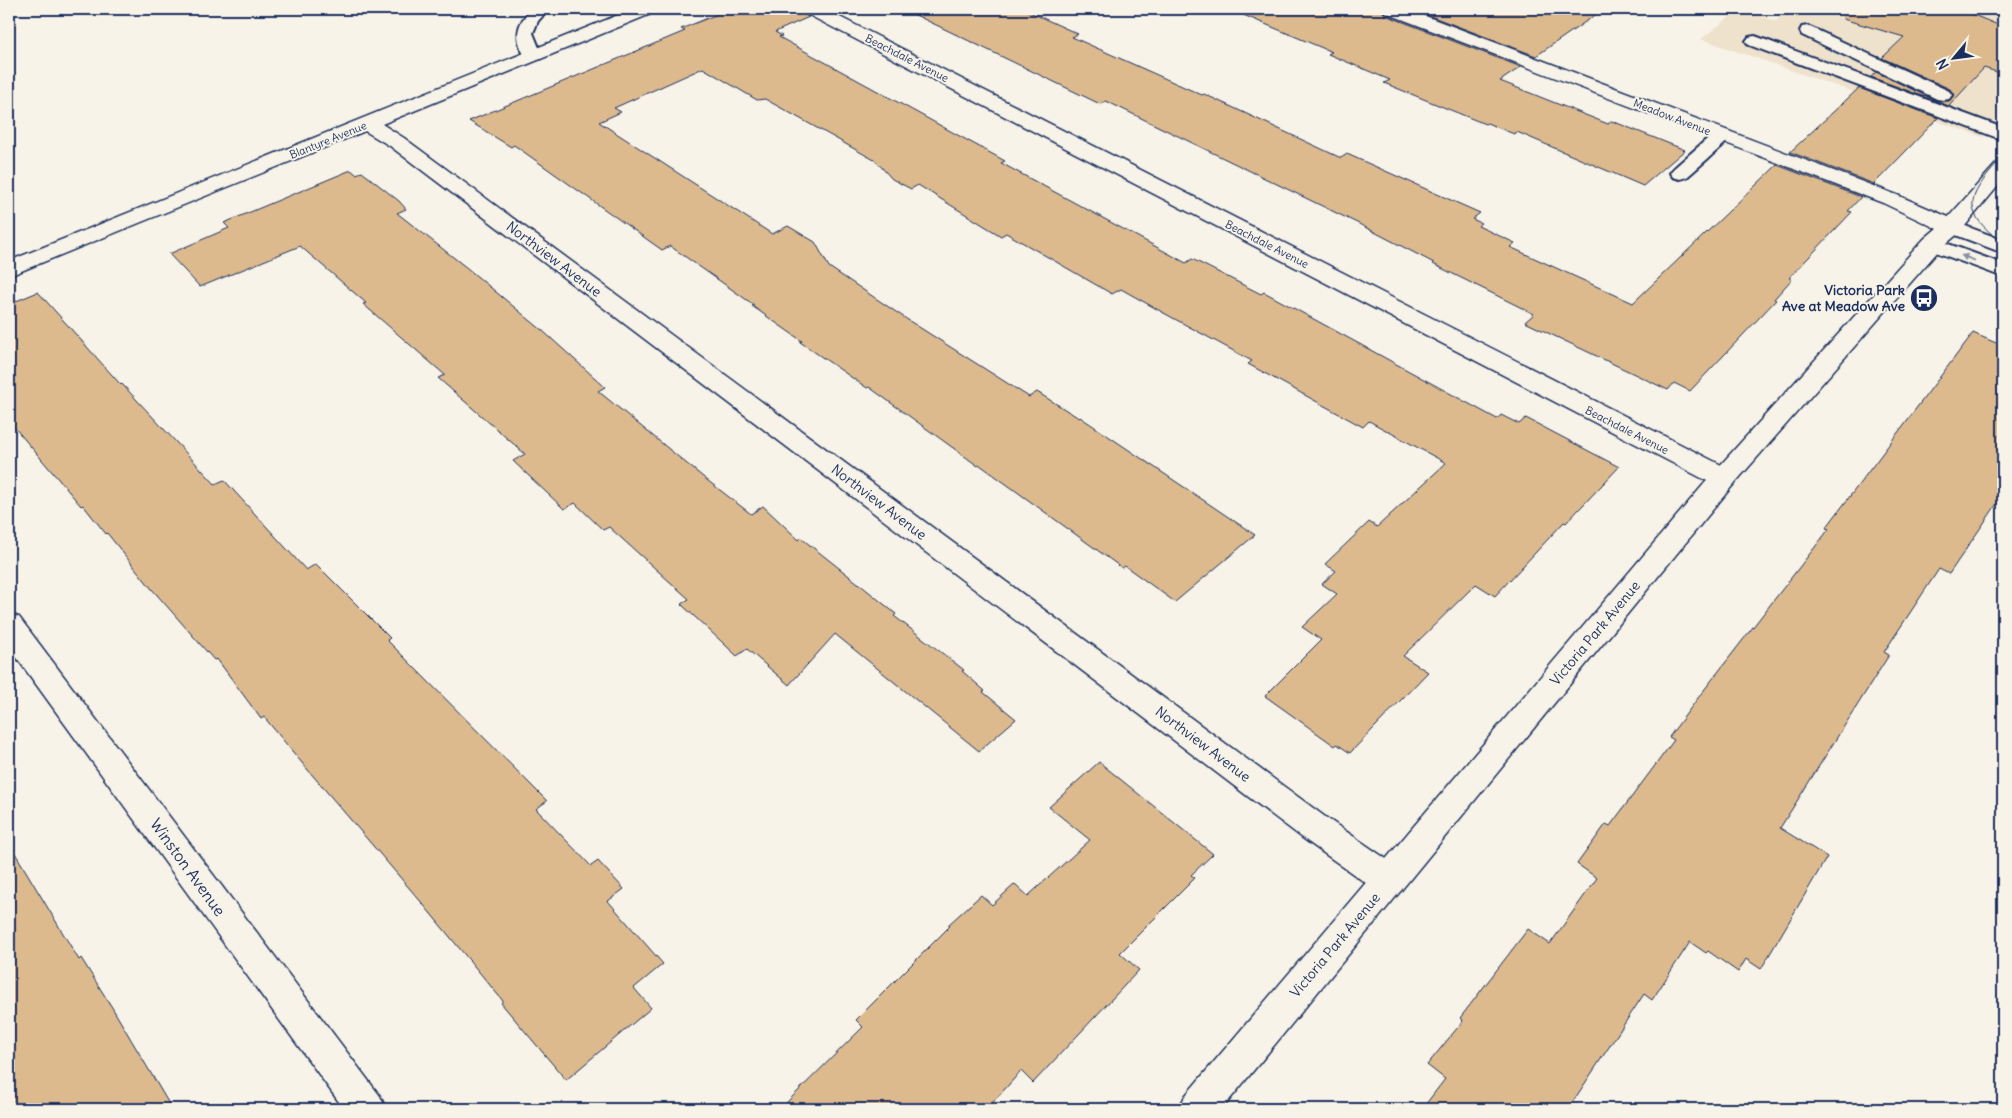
<svg xmlns="http://www.w3.org/2000/svg" width="2012" height="1118" viewBox="0 0 2012 1118" font-family="Delius,sans-serif">
<style>
.built{fill:#efe2cd}
.building{fill:#dcba8e;stroke:#1b2f5e}
.lines{fill:none;stroke-linecap:round;stroke-linejoin:round}
.lane-casing{stroke:#1b2f5e;stroke-width:4}
.street-casing{stroke:#1b2f5e;stroke-width:3}
.secondary-casing{stroke:#1b2f5e;stroke-width:3}
.lane{fill:#f7f3e8;fill-rule:evenodd}
.street{fill:#f7f3e8;fill-rule:evenodd}
.secondary{fill:#f7f3e8;fill-rule:evenodd}
.tram{stroke:#1b2f5e;stroke-width:1}
.oneway{fill:#8991a3}
.labels{text-anchor:middle;stroke-width:4;stroke-linejoin:round;paint-order:stroke}
.far-street-label{font-size:11px;fill:#1b2f5e;stroke:#f7f3e8}
.street-label{font-size:14px;fill:#1b2f5e;stroke:#f7f3e8}
.poi-label{font-size:14px;font-weight:bold;fill:#1b2f5e;stroke:#f7f3e8;text-anchor:end}
.near-street-label{font-size:16px;fill:#1b2f5e;stroke:#f7f3e8}
</style>
<rect width="100%" height="100%" fill="#f7f3e8"/>
<filter id="ink" filterUnits="userSpaceOnUse"><feTurbulence type="fractalNoise" baseFrequency=".02" numOctaves="2"/><feDisplacementMap in="SourceGraphic" scale="10" xChannelSelector="R" yChannelSelector="G"/><feConvolveMatrix kernelMatrix="1 2 1 2 8 2 1 2 1" color-interpolation-filters="sRGB"/></filter>
<g filter="url(#ink)">
<path class="built" d="M 1740,9 L 1776,21 L 1789,9 L 1980,9 L 2003,18 L 2003,109 L 1983,137 L 1701,39 Z"/>
<g class="building">
<path d="M 730,9 L 801,9 L 803,14 L 809,17 L 775,32 L 782,36 L 779,37 L 1005,161 L 1001,163 L 1186,263 L 1192,259 L 1261,294 L 1264,292 L 1497,419 L 1501,415 L 1519,424 L 1526,418 L 1619,467 L 1566,523 L 1564,522 L 1495,596 L 1476,584 L 1403,656 L 1428,672 L 1350,753 L 1337,744 L 1335,746 L 1265,696 L 1321,640 L 1302,627 L 1337,594 L 1322,584 L 1336,571 L 1325,564 L 1369,522 L 1377,527 L 1446,463 L 1369,421 L 1363,427 L 1248,364 L 1252,361 L 1162,312 L 1121,289 L 1112,294 L 1006,233 L 1001,236 L 918,185 L 911,189 L 892,179 L 876,161 L 765,99 L 757,100 L 703,68 L 614,108 L 621,112 L 599,122 L 772,234 L 788,226 L 815,242 L 829,267 L 911,322 L 1029,397 L 1037,392 L 1079,418 L 1080,417 L 1255,535 L 1175,602 L 1125,566 L 1122,568 L 980,465 L 978,466 L 869,387 L 867,388 L 800,342 L 802,341 L 752,306 L 754,305 L 670,246 L 662,250 L 514,145 L 511,147 L 469,121 L 685,31 L 681,29 Z"/>
<path d="M 903,9 L 1023,9 L 1078,34 L 1072,37 L 1202,95 L 1204,94 L 1341,158 L 1347,154 L 1480,213 L 1472,219 L 1481,223 L 1478,226 L 1515,243 L 1510,247 L 1633,303 L 1777,165 L 1861,197 L 1848,211 L 1852,212 L 1789,278 L 1792,279 L 1774,299 L 1776,300 L 1690,391 L 1674,383 L 1668,390 L 1525,322 L 1534,314 L 1433,264 L 1434,263 L 1357,223 L 1106,101 L 1100,104 Z"/>
<path d="M 1229,9 L 1381,9 L 1385,15 L 1521,67 L 1500,81 L 1608,124 L 1612,121 L 1685,150 L 1643,186 L 1517,132 L 1514,134 L 1487,123 L 1485,124 L 1384,83 L 1390,80 L 1328,54 L 1332,52 Z"/>
<path d="M 1412,9 L 1604,9 L 1536,56 Z"/>
<path d="M 1844,9 L 1959,9 L 2003,27 L 2003,74 L 1984,68 L 1949,106 L 1871,77 L 1876,72 L 1937,101 L 1949,101 L 1954,95 L 1950,89 L 1882,58 L 1904,37 L 1843,19 Z"/>
<path d="M 1859,88 L 1938,118 L 1874,184 L 1790,152 Z"/>
<path d="M 351,170 L 356,174 L 362,172 L 399,201 L 406,209 L 397,213 L 467,268 L 543,331 L 605,387 L 598,391 L 703,477 L 751,514 L 763,506 L 799,540 L 801,538 L 863,587 L 896,614 L 894,616 L 964,670 L 962,671 L 985,691 L 983,692 L 1016,719 L 979,751 L 835,634 L 789,685 L 747,649 L 737,656 L 681,604 L 689,599 L 609,527 L 603,530 L 575,503 L 564,509 L 513,461 L 525,454 L 438,378 L 445,375 L 363,304 L 366,303 L 300,246 L 200,287 L 169,254 L 229,228 L 224,223 Z"/>
<path d="M 38,292 L 121,385 L 122,384 L 215,484 L 224,480 L 306,570 L 316,564 L 390,638 L 387,640 L 547,801 L 536,809 L 591,866 L 598,861 L 624,889 L 608,901 L 663,964 L 634,988 L 651,1008 L 566,1080 L 501,1003 L 503,1001 L 422,903 L 302,763 L 264,717 L 261,719 L 217,659 L 214,660 L 151,588 L 107,533 L 106,534 L 83,505 L 81,506 L 9,421 L 9,304 Z"/>
<path d="M 1973,333 L 2003,346 L 2003,495 L 1949,574 L 1939,569 L 1884,652 L 1889,655 L 1780,828 L 1827,857 L 1761,969 L 1746,959 L 1738,972 L 1708,951 L 1706,953 L 1690,942 L 1652,1000 L 1644,994 L 1568,1109 L 1422,1109 L 1445,1079 L 1427,1065 L 1463,1021 L 1460,1018 L 1528,929 L 1550,944 L 1597,878 L 1577,864 L 1606,824 L 1610,826 L 1674,740 L 1669,737 L 1701,694 L 1829,529 L 1826,528 Z"/>
<path d="M 1099,762 L 1213,854 L 1191,875 L 1195,878 L 1120,953 L 1139,970 L 1033,1083 L 1021,1071 L 987,1109 L 780,1109 L 863,1027 L 856,1020 L 950,926 L 948,925 L 981,895 L 992,905 L 1015,884 L 1028,896 L 1090,840 L 1049,807 Z"/>
<path d="M 9,843 L 79,960 L 81,958 L 113,1009 L 172,1109 L 9,1109 Z"/>
</g>
<g class="lines">
<defs>
<g id="lane">
<path d="M 532,9 L 549,9 L 538,21 L 533,33 L 542,55 L 539,59 L 533,60 L 527,59 C 514,40 515,24 532,9 Z"/>
<path d="M 1808,26 L 1949,91 L 1952,95 L 1949,99 L 1943,100 L 1937,99 L 1802,35 L 1800,31 L 1802,27 Z"/>
<path d="M 1755,36 L 2003,128 L 2003,140 L 1749,45 L 1746,41 L 1749,37 Z"/>
<path d="M 1722,130 L 1729,132 L 1731,136 L 1729,140 L 1687,177 L 1680,179 L 1673,177 L 1670,173 L 1673,169 L 1715,132 Z"/>
<path d="M 1952,221 L 2003,240 L 2003,253 L 1945,231 L 1942,227 L 1945,223 Z"/>
<path d="M 1932,238 L 2003,264 L 2003,277 L 1925,248 L 1922,244 L 1925,240 Z"/>
</g>
<g id="street">
<path d="M 633,9 L 656,9 L 653,13 L 382,124 L 404,138 L 1328,819 L 1401,869 L 1406,880 L 1401,891 L 1389,895 L 1377,891 L 1304,839 L 390,146 L 365,131 L 9,276 L 9,261 Z"/>
<path d="M 803,9 L 824,9 L 1733,471 L 1737,478 L 1733,485 L 1724,487 L 1715,485 L 805,13 Z"/>
<path d="M 1383,9 L 1407,9 L 1897,195 L 1960,222 L 1963,227 L 1960,232 L 1952,233 L 1944,232 L 1883,203 L 1386,13 Z"/>
<path d="M 9,614 L 19,617 L 380,1096 L 386,1109 L 344,1109 L 9,647 Z"/>
</g>
<path id="secondary" d="M 2003,162 L 2003,180 L 1960,232 L 1940,249 L 1733,485 L 1222,1109 L 1179,1109 L 1185,1096 L 1715,471 L 1924,239 L 1944,222 L 1996,164 Z"/>
</defs>
<use href="#lane" class="lane-casing"/>
<use href="#street" class="street-casing"/>
<use href="#secondary" class="secondary-casing"/>
<use href="#lane" class="lane"/>
<use href="#street" class="street"/>
<use href="#secondary" class="secondary"/>
<path class="tram" d="M 2003,157 C 1970,195 1956,208 2003,243"/>
</g>
<defs><path id="oneway-solid" d="M-6-.8H1V-3.2L6.5 0L1 3.2V.8H-6Z" transform="scale(1.25)"/></defs>
<use class="oneway" href="#oneway-solid" transform="translate(1968 258) rotate(-159)"/>
</g>
<defs>
<symbol id="bus-disc" viewBox="-11 -11 22 22"><circle r="9.5" fill="#1b2f5e" stroke="#f7f3e8"/><path d="M-5-6H5V4H4V6H2V4H-2V6H-4V4H-5ZM-3.5-4V0h7V-4ZM-3.5 1.2v1.5H-2V1.2ZM2 1.2v1.5H3.5V1.2Z" fill="#fff"/></symbol>
</defs>
<g fill-rule="evenodd">
<use href="#bus-disc" x="1908" y="282" width="32" height="32"/>
</g>
<g class="labels">
<g class="far-street-label">
<text transform="translate(907 58) rotate(27)" y="4">Beachdale Avenue</text>
<text transform="translate(1672 117) rotate(21)" y="4">Meadow Avenue</text>
<text transform="translate(328 140) rotate(-22)" y="4">Blantyre Avenue</text>
<text transform="translate(1267 244) rotate(27)" y="4">Beachdale Avenue</text>
<text transform="translate(1627 430) rotate(27)" y="4">Beachdale Avenue</text>
</g>
<g class="street-label">
<text transform="translate(554 259) rotate(37)" y="5">Northview Avenue</text>
<text transform="translate(879 502) rotate(37)" y="5">Northview Avenue</text>
<text transform="translate(1595 633) rotate(-50)" y="5">Victoria Park Avenue</text>
<text transform="translate(1203 744) rotate(37)" y="5">Northview Avenue</text>
<text transform="translate(1335 945) rotate(-50)" y="5">Victoria Park Avenue</text>
</g>
<g class="poi-label">
<text x="1905" y="295">Victoria Park<tspan x="1905" dy="16">Ave at Meadow Ave</tspan></text>
</g>
<g class="near-street-label">
<text transform="translate(188 867) rotate(54)" y="6">Winston Avenue</text>
</g>
</g>
<rect width="2012" height="1118" fill="none" stroke="#f7f3e8" stroke-width="30"/>
<rect x="15" y="15" width="1982" height="1088" fill="none" stroke="#1b2f5e" stroke-width="2" filter="url(#ink)"/>
<g transform="translate(1954 58) rotate(241)" stroke="#f7f3e8" stroke-width="4" paint-order="stroke">
<path d="M0-4L9 19L0 12L-9 19Z" fill="#1b2f5e"/>
<text y="-8" font-size="14" font-weight="bold" text-anchor="middle" fill="#1b2f5e">N</text>
</g>
</svg>
